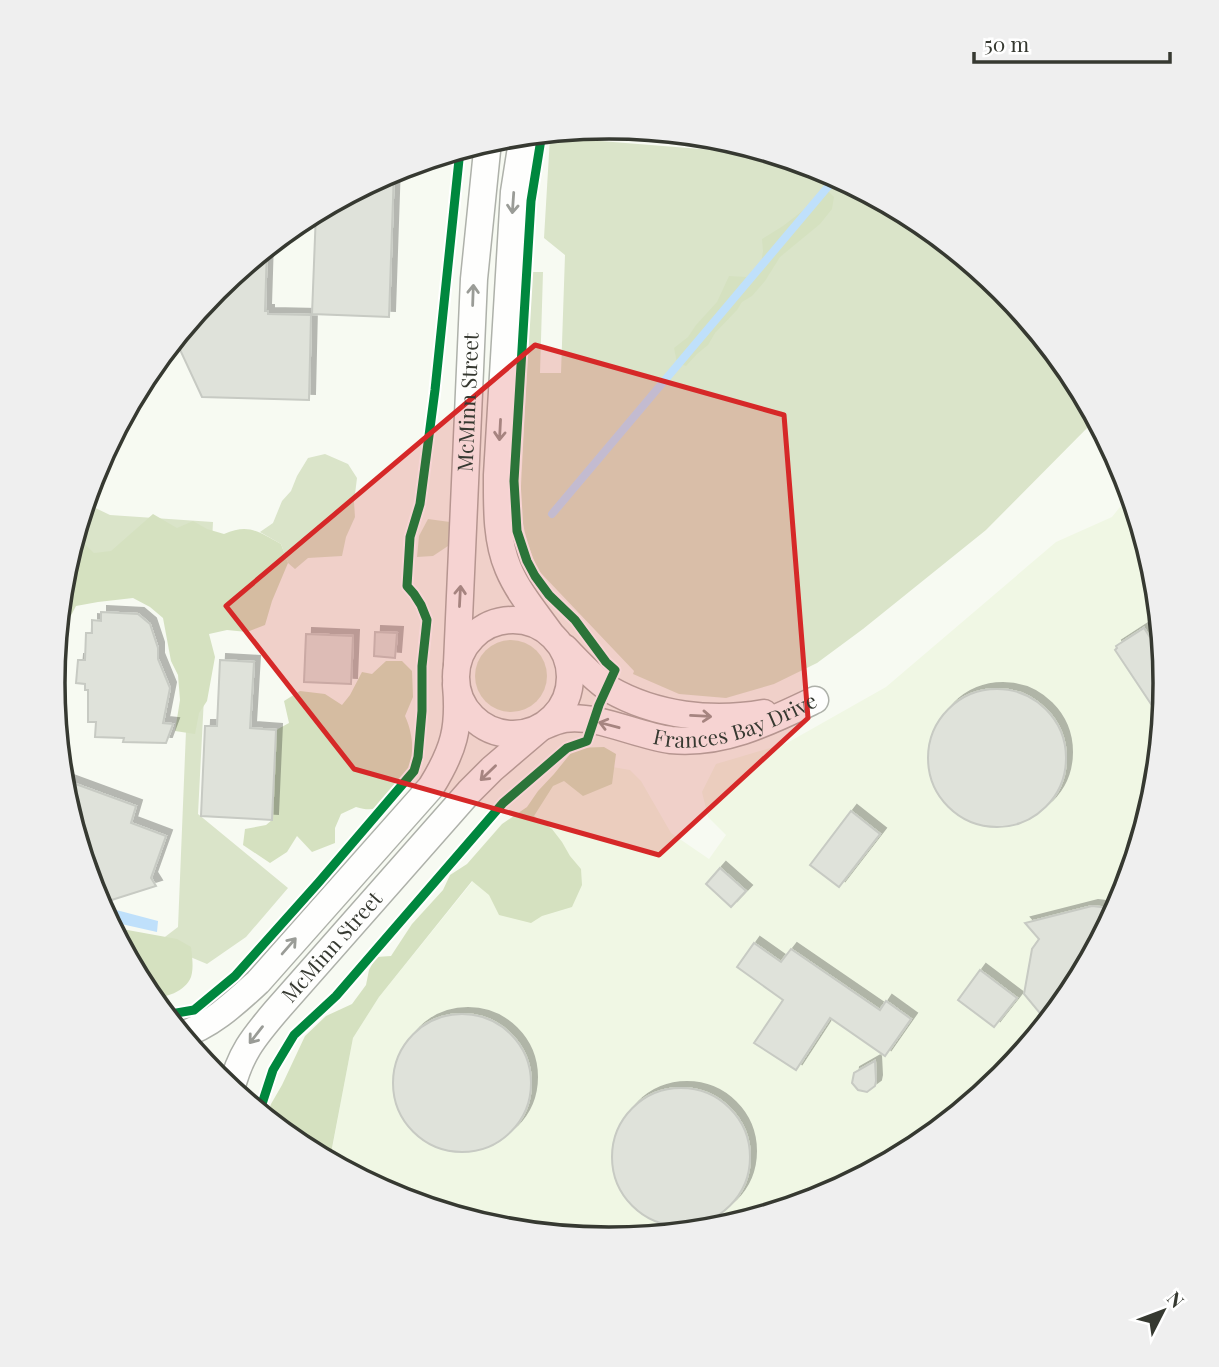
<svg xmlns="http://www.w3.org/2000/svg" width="1219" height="1367" viewBox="0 0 1219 1367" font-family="'Playfair Display',serif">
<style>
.built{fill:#f0f7e4}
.green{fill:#dae4c9}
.forest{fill:#d5e1c0}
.water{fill:#bfe0fb}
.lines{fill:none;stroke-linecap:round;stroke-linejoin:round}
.stream{stroke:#bfe0fb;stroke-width:8}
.building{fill:#dfe2da;stroke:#c7cac3;stroke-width:2;filter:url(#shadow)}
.street-casing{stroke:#aeb1aa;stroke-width:29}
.street{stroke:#fefefd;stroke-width:26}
.cycleway-casing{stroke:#fff;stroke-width:13}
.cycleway{stroke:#00873e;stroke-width:9}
.oneway{stroke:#9a9c97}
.marked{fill:#d62828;fill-opacity:0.2;stroke:#d62828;stroke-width:5;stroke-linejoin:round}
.labels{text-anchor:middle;stroke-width:7;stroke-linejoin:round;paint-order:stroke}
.street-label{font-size:21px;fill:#363931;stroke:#fff}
.rim{fill:none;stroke:#363931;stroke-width:3.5}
</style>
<defs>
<filter id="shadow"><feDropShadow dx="6" dy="-6" stdDeviation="0" flood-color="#0004"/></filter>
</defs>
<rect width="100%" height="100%" fill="#f7faf2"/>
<path class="built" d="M 1135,505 L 1156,575 L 1166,684 L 1156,793 L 1124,897 L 1072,993 L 1003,1078 L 919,1147 L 822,1198 L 718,1230 L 609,1240 L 500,1230 L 396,1198 L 333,1164 L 332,1149 L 353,1038 L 379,997 L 571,760 L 630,770 L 641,781 L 671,833 L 709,859 L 726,835 L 708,817 L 702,792 L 716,764 L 787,743 L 886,687 L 1056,542 L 1112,517 L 1120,507 Z"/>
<g class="green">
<path d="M 550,137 L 776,155 L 823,169 L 919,221 L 1004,290 L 1073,374 L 1096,419 L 986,530 L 863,629 L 817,663 L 774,684 L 726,698 L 679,694 L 633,674 L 634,671 L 538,570 C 528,547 523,529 520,505 L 532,272 L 543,272 L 540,373 L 561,373 L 565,255 L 544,238 Z"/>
<path d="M 325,454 L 348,464 L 357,478 L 354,502 L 355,517 L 346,537 L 342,556 L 308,558 L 295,569 L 288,563 L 281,544 L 260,532 L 273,523 L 282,501 L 291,491 L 297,476 L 308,458 Z"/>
<path d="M 85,503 L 110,515 L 213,522 L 198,814 L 288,888 L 246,937 L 207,964 L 157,943 L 178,927 L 190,633 L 155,598 L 62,586 L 63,574 Z"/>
<path d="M 428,519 L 450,522 L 448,546 L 433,556 L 417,557 L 419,536 Z"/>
<circle cx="511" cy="676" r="36"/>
</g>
<g class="forest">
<path d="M 828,191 L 834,197 L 832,209 L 820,224 L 780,257 L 765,281 L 752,296 L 742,302 L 737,310 L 715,333 L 708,345 L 697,354 L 686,366 L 677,363 L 674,348 L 688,337 L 696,325 L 717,302 L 729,276 L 747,277 L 760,269 L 763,251 L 762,239 L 783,226 Z"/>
<path d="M 153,514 L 177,528 L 193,521 L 207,529 L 224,534 C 249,523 259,532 281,544 L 288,563 L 272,601 L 265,625 L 247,632 L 227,630 L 209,634 L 215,657 L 207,701 L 199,713 L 195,734 L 175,731 L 180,700 L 178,675 L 171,661 L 163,618 L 150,607 L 133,598 L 98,602 L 76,606 L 66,625 L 58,628 L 63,574 L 75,535 L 94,553 L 111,551 Z"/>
<path d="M 386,661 L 402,661 L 412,671 L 413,697 L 405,716 C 413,733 416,758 406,775 C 402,781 396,787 392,792 C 380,807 376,813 356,807 L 341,814 L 335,828 L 335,843 L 312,852 L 297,836 L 287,852 L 270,863 L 243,845 L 245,829 L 266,825 L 272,820 L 276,730 L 289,723 L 284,701 L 300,691 L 325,694 L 342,705 L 350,695 L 362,672 L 372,674 Z"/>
<path d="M 604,747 L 616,754 L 612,784 L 583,796 L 564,781 L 553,786 L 534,816 L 552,829 L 562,842 L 570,856 L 581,869 L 582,885 L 572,907 L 542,916 L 531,923 L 499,915 L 489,895 L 472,881 L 379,997 L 353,1038 L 332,1148 L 333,1164 L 300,1146 L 266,1119 L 271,1104 L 282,1085 L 305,1036 L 326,1016 L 352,1004 L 366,985 L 369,970 L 376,957 L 391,956 L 412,924 L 443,890 L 450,875 L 467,864 L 502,824 L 527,807 L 538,791 L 554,774 L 575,748 Z"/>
<path d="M 111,927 L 177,939 L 191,947 C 192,956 194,968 191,977 C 185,992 165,998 151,998 L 146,993 Z"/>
</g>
<path class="water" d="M 105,907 L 158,921 L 157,932 L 108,921 L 103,912 Z"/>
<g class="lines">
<path class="stream" d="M 552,514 L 837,176"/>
</g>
<g class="building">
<path d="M 394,170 L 389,317 L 312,314 L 316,212 Z"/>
<path d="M 267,247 L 265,311 L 268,311 L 268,314 L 311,315 L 309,400 L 202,397 L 175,339 L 216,289 Z"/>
<path d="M 101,612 L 138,614 L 150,624 L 158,648 L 158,659 L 170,688 L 163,723 L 173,724 L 166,743 L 123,742 L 124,738 L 95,737 L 96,722 L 88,722 L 88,690 L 85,690 L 85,684 L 76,683 L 78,660 L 85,660 L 86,633 L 92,633 L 92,620 L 101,621 Z"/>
<path d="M 1144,628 L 1164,659 L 1166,684 L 1163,722 L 1115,650 L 1117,648 L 1116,646 Z"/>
<path d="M 375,632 L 397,633 L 395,658 L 374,656 Z"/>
<path d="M 306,634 L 353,636 L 351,684 L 304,682 Z"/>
<path d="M 220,660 L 254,662 L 250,728 L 276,730 L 272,820 L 201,816 L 205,726 L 217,726 Z"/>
<circle cx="997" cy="758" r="69"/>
<path d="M 62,779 L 136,806 L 131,823 L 166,836 L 151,878 L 156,886 L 99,904 L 95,896 L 63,792 Z"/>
<path d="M 851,811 L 880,834 L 839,887 L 810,865 Z"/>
<path d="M 720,868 L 746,891 L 731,907 L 706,884 Z"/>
<path d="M 1092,906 L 1118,909 L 1072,993 L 1048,1023 L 1024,994 L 1032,949 L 1039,939 L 1025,923 Z"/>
<path d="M 754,943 L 781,962 L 791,949 L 880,1010 L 886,1001 L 911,1019 L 885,1056 L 830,1018 L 796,1070 L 754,1043 L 783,1000 L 737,967 Z"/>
<path d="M 980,970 L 1017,998 L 994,1027 L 958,1000 Z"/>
<circle cx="462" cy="1083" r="69"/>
<path d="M 875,1061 L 876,1081 L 875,1086 L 867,1092 L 858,1090 L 852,1083 L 854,1073 Z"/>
<circle cx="681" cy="1157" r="69"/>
</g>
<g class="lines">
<defs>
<g id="street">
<path d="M 523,135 L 514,192 L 497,475 C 497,506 496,540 508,568 C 518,592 535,612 550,633"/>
<circle cx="513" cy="677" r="57"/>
<path d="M 565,648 C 578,662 593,678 609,689 C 656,716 712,722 764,713"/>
<path id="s1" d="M 457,664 L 474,279 L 488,141"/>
<path id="s2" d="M 544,726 C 551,723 558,720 565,719 C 596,714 638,736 671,740 C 723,745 769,722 815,700"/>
<path d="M 181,1035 C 211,1026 236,1002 258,982 L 431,787 C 454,750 460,728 456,685"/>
<path id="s3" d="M 231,1090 C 240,1054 253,1038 276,1011 L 469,792 L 492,769 L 540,728"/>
</g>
</defs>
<use href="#street" class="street-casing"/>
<use href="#street" class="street"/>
<defs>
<g id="cycleway">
<path d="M 165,1015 L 194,1010 L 235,976 L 319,882 L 414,771 L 418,757 L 422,711 L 422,666 L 427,620 L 421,605 L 414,594 L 407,586 L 410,537 L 420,504 L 435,390 L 460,150"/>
<path d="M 259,1113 L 273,1070 L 294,1035 L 336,996 L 503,803 L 567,748 L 587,741 L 599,705 L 615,670 L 606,662 L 575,620 L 549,595 L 535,576 L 527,561 L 517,531 L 514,481 L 531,201 L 542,133"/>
</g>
</defs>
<use href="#cycleway" class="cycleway-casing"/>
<use href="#cycleway" class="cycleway"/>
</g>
<defs><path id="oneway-shaft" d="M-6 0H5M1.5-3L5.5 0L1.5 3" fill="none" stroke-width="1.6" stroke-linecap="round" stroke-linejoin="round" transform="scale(1.75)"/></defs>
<g class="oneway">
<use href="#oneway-shaft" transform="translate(513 203) rotate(94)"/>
<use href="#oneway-shaft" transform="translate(473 295) rotate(-88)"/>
<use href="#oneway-shaft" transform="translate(500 430) rotate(93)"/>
<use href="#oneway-shaft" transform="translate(460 596) rotate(-87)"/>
<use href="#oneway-shaft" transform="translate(701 716) rotate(3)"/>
<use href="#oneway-shaft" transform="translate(609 725) rotate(-165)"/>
<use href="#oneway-shaft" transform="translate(488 773) rotate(136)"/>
<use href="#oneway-shaft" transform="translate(289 946) rotate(-49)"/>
<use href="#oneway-shaft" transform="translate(256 1035) rotate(128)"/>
</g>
<path class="marked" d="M 535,345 L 784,415 L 808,718 L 659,855 L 354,769 L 226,606 Z"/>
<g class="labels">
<g class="street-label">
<text dy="7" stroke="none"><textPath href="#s1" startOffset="262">McMinn Street</textPath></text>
<text dy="7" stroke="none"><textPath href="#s2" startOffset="198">Frances Bay Drive</textPath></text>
<text dy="7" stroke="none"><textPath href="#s3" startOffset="177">McMinn Street</textPath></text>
</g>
</g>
<path d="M0 0H1219V1367H0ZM65 683a544 544 0 1 1 1088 0a544 544 0 1 1-1088 0Z" fill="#efefef" fill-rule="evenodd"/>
<path class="rim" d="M65 683a544 544 0 1 1 1088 0a544 544 0 1 1-1088 0Z"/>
<g transform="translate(1163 1311) rotate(48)" stroke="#ffffff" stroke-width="5" paint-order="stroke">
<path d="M0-5L12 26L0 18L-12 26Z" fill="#363931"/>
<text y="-10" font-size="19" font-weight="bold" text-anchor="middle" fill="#363931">N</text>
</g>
<path d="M974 52v10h196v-10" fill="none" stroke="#363931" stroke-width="3.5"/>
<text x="984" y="52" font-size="21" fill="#363931" stroke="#ffffff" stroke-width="5" paint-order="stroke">50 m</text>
</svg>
